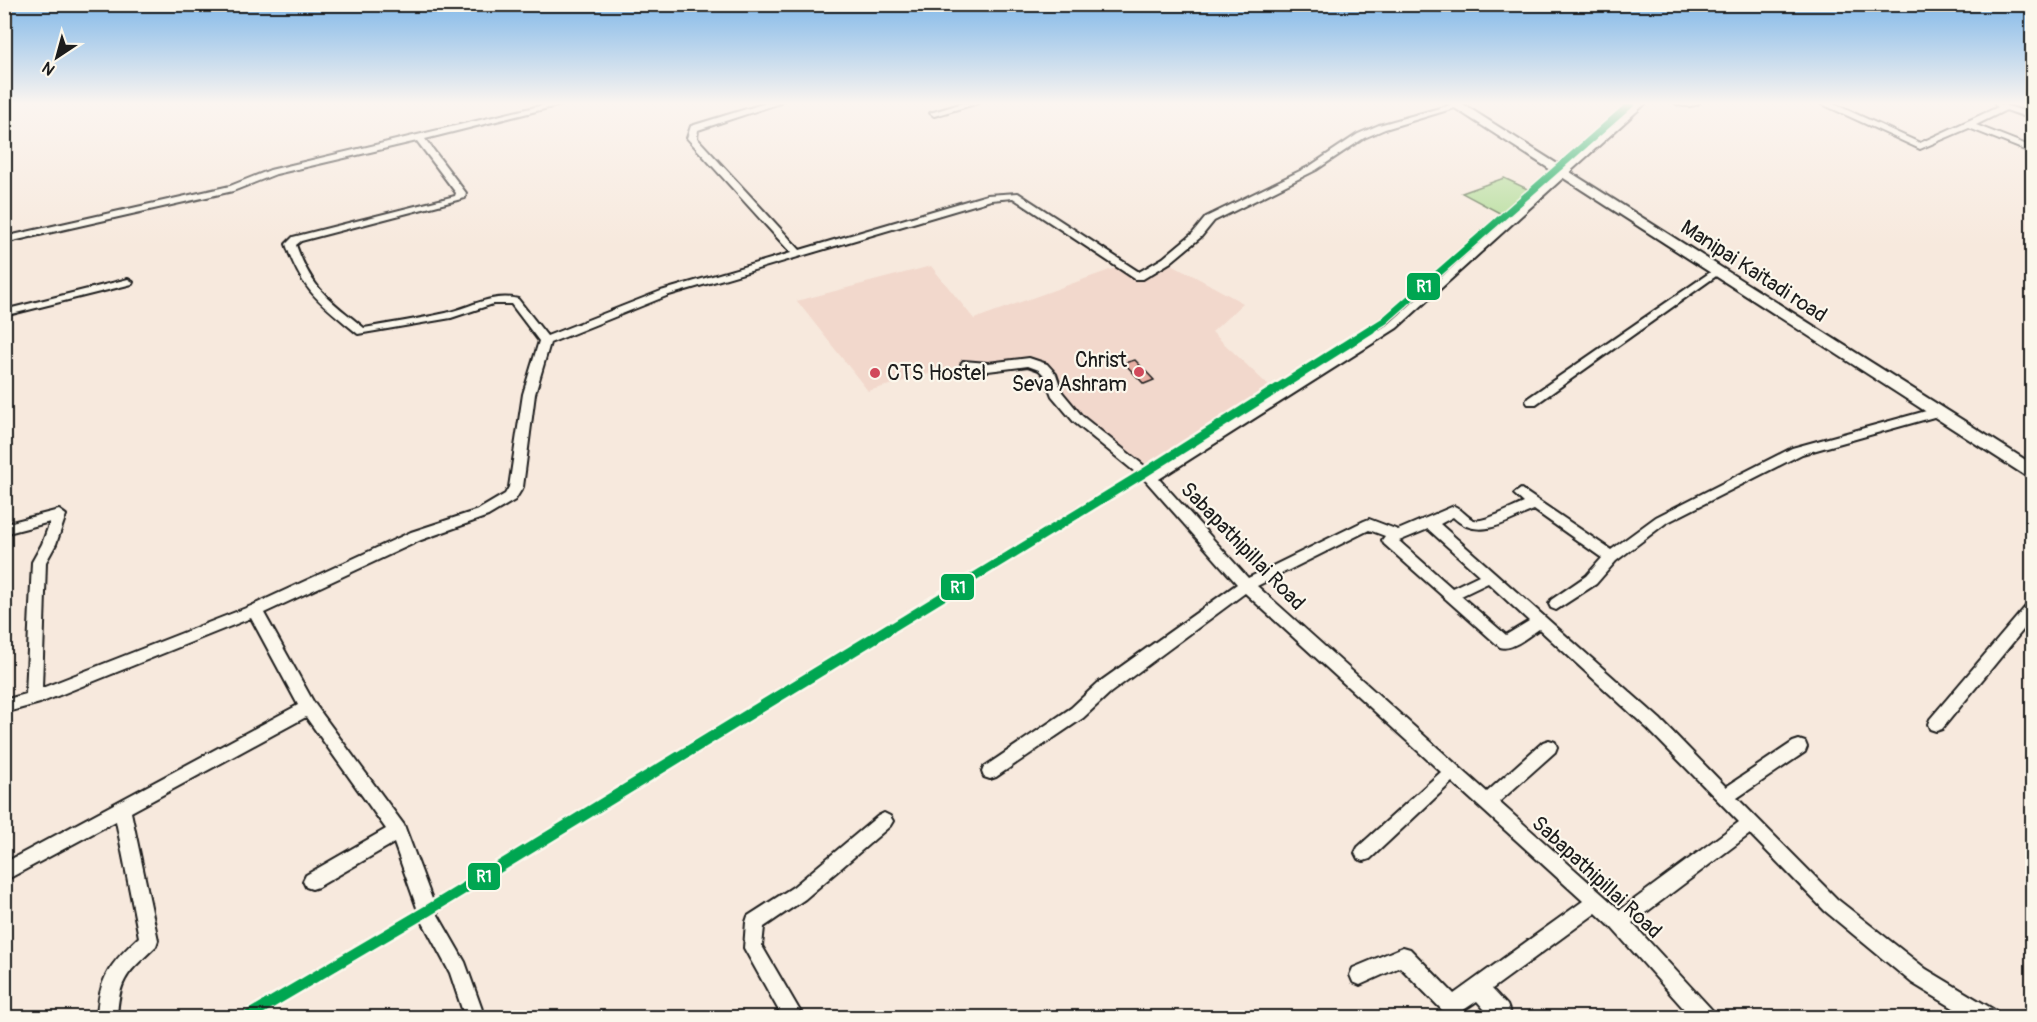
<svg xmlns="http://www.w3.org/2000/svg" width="2037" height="1022" viewBox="0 0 2037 1022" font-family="Pangolin,sans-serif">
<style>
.built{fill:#f2d8cc}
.green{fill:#b4dd9a;stroke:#687c5b;stroke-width:1.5}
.building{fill:#e8afa3;stroke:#1c1c1c;stroke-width:1.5}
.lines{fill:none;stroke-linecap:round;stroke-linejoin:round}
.minor-casing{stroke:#1c1c1c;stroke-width:4}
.major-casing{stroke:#1c1c1c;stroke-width:4}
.minor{fill:#fbf7ec;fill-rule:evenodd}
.major{fill:#fbf7ec;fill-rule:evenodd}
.rail-1-far2-casing{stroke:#fbf7ec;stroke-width:10}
.rail-1-far1-casing{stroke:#fbf7ec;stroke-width:14}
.rail-1-casing{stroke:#fbf7ec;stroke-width:16}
.rail-1-far2{stroke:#00a651;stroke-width:7}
.rail-1-far1{stroke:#00a651;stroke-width:9}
.rail-1{stroke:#00a651;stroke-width:11}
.poi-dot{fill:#d1495b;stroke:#fbf7ec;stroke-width:2}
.labels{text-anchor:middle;stroke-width:4.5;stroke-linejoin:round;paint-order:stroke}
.street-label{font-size:21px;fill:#1c1c1c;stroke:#fbf7ec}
.poi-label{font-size:21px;fill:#1c1c1c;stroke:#fbf7ec;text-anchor:end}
.line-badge{stroke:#fbf7ec;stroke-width:2}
.badge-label{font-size:16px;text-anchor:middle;font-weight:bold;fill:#fff}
</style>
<rect width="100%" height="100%" fill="#f7e9dd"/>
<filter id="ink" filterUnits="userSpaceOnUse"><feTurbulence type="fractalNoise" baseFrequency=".0167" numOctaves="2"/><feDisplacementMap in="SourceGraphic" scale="12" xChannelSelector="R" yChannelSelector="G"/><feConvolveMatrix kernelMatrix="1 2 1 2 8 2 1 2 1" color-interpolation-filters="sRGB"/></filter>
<g filter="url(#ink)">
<path class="built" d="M 1170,263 L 1243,303 L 1212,332 L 1270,387 L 1141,468 L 1080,418 L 1045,366 L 968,363 L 868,391 L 797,301 L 931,266 L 974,319 L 1118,267 L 1138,280 Z"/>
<path class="green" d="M 1504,178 L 1536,193 L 1509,218 L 1462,193 Z"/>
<path class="building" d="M 1135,360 L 1154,380 L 1144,384 L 1124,363 Z"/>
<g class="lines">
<defs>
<g id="minor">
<path d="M 552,103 L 568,103 L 425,139 L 466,193 L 465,198 L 301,241 L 296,245 C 312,290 329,299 364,328 C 392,323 419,319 446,313 C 471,307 492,293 518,299 L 547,336 L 661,291 L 791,253 L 687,138 L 691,126 L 766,103 L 780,103 L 698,130 L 697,138 L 800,250 L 987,195 L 1018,193 L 1139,272 L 1163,258 L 1193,233 L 1206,217 L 1310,166 L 1358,134 L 1379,125 L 1454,104 L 1461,106 L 1385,129 L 1364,138 L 1316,170 L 1214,221 L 1201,237 L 1171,262 L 1143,279 L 1135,279 L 1013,198 L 991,200 L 669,295 L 550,343 L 535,394 L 523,487 L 515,500 L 488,516 L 421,540 L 264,613 L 314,703 L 404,825 L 438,915 L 465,962 L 485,1018 L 465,1018 L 450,973 L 421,919 L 394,843 L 318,887 L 312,889 L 306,887 L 303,881 L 306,875 L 386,829 L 306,717 L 131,812 L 158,940 L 156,946 C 128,973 119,977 117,1018 L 97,1018 C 99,977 110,964 139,937 L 116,821 L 4,881 L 4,863 L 298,705 L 251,618 L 40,703 L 4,713 L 4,700 L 26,694 L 32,562 L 42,544 L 50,522 L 4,534 L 4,524 L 59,510 L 66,515 L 56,544 L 46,562 L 42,688 L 251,606 L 411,532 L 478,510 L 505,494 L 509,487 L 523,394 L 539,341 L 511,304 L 493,304 L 451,318 L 358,334 C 321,303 302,292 286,244 L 293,237 L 455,196 L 456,193 L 417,141 L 276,174 L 233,191 L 4,243 L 4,237 L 230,186 L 270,170 Z"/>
<path d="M 963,103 L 978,103 L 934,116 L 930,113 Z"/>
<path d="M 1637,103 L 1646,103 L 1397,328 L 1159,479 L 1248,578 L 1364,521 L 1369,519 L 1398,530 L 1454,506 C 1462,509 1466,517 1474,520 C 1484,523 1513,507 1524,503 L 1514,494 L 1521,489 L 1611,550 L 1656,517 L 1792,448 L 1937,408 L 1941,409 L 1943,412 L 1941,415 L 1802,454 L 1666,523 L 1616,561 L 1596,584 L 1556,610 L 1551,608 L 1549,604 L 1551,600 L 1586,576 L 1602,558 L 1534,510 C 1506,521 1479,542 1453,517 L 1440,524 L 1660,719 L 1726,787 L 1793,742 L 1799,740 L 1805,742 L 1807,747 L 1805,752 L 1737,798 L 1837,899 L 1926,969 L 1996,1011 L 1999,1018 L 1970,1018 L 1912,983 L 1825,911 L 1750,834 L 1632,923 L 1713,1011 L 1716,1018 L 1692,1018 L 1612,928 L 1596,913 L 1492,989 L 1507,1005 L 1512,1018 L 1492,1018 L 1477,1001 L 1453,1017 L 1446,1014 L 1400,967 L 1360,985 L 1353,982 L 1350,975 L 1353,968 L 1403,947 L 1410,949 L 1454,994 L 1583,901 L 1452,782 L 1370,859 L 1364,861 L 1358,859 L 1355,853 L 1358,847 L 1441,772 L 1245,593 L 1110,693 L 1083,718 L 996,777 L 990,779 L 984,777 L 982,772 L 984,767 L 1071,708 L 1098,683 L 1237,584 L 1146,481 L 1074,422 L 1052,396 L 1044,375 L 1039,370 L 1028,366 L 988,371 L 963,367 L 961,364 L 963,361 L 988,363 L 1029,358 L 1047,364 L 1056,374 L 1062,392 L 1082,416 L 1152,472 L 1389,324 ZM 1428,529 L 1479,575 L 1452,588 L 1399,541 ZM 1369,530 L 1385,536 L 1382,540 L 1384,544 L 1500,647 C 1512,651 1528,636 1539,629 L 1648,729 L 1739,822 L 1620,910 L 1499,802 L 1555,752 L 1557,747 L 1555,742 L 1549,740 L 1543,742 L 1487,792 L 1257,586 ZM 1488,583 L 1529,621 L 1506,635 L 1461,596 Z"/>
<path d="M 1675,103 L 1699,103 C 1694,107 1680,107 1675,103 Z"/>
<path d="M 1820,103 L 1832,103 L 1920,143 L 1998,107 L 1995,105 L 1996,103 L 2032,113 L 2032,119 L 2006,110 L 1976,125 L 2032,147 L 2032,153 L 1969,128 L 1920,149 Z"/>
<path d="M 1715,269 L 1720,272 L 1719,274 L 1536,404 L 1528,404 L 1526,401 L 1528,398 Z"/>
<path d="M 128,279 L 133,282 L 132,284 L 4,316 L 4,310 Z"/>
<path d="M 2032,603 L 2032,619 L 1942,729 L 1936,731 L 1930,729 L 1928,724 L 1930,719 L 2027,605 Z"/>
<path d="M 884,813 L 890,816 L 893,821 L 890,826 L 805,899 L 764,927 L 762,946 L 804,1018 L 783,1018 L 744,948 L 746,922 L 748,916 L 793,887 L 878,816 Z"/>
</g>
<path id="major" d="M 1447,103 L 1461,103 L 2032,464 L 2032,478 L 2026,476 Z"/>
</defs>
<use href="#minor" class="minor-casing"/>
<use href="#major" class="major-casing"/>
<use href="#minor" class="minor"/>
<use href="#major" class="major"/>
<defs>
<path id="rail-1-far2" d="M 1368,331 L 1384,321 L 1632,103"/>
<path id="rail-1-far1" d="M 888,630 L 1144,473 L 1371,329"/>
<path id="rail-1" d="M 245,1018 L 427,911 L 890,628"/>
</defs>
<use href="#rail-1-far2" class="rail-1-far2-casing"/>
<use href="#rail-1-far1" class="rail-1-far1-casing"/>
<use href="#rail-1" class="rail-1-casing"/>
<use href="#rail-1-far2" class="rail-1-far2"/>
<use href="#rail-1-far1" class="rail-1-far1"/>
<use href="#rail-1" class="rail-1"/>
</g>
</g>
<linearGradient id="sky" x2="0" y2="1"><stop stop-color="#83b9e9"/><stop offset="0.42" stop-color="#fbf5f0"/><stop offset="1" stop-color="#fbf5f0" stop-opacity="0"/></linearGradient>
<rect width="2037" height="246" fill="url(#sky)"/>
<g class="poi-dot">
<circle cx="1139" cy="372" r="6"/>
<circle cx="875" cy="373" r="6"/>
</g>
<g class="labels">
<g class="street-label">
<text transform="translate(1754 271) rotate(33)" y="7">Manipai Kaitadi road</text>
<text transform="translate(1243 546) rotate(46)" y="7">Sabapathipillai Road</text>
<text transform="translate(1597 877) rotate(43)" y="7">Sabapathipillai Road</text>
</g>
<g class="poi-label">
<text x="1127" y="367">Christ<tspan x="1127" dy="24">Seva Ashram</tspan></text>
<text x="887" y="380" text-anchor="start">CTS Hostel</text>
</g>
</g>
<g class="line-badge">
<rect x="1406" y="272" width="35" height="29" rx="6" fill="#00a651"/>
<rect x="940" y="573" width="35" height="28" rx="6" fill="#00a651"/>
<rect x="467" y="862" width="34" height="29" rx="6" fill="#00a651"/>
</g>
<g class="badge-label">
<text x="1424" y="292">R1</text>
<text x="958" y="593">R1</text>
<text x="484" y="882">R1</text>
</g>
<rect width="2037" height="1022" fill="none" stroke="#fbf7ec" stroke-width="24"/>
<rect x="12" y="12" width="2013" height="998" fill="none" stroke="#1c1c1c" stroke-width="2" filter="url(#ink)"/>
<g transform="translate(57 57) rotate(216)" stroke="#fbf7ec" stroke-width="4.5" paint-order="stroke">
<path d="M0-4.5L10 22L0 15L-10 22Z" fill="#1c1c1c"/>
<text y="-9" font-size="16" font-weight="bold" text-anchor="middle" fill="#1c1c1c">N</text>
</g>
</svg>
